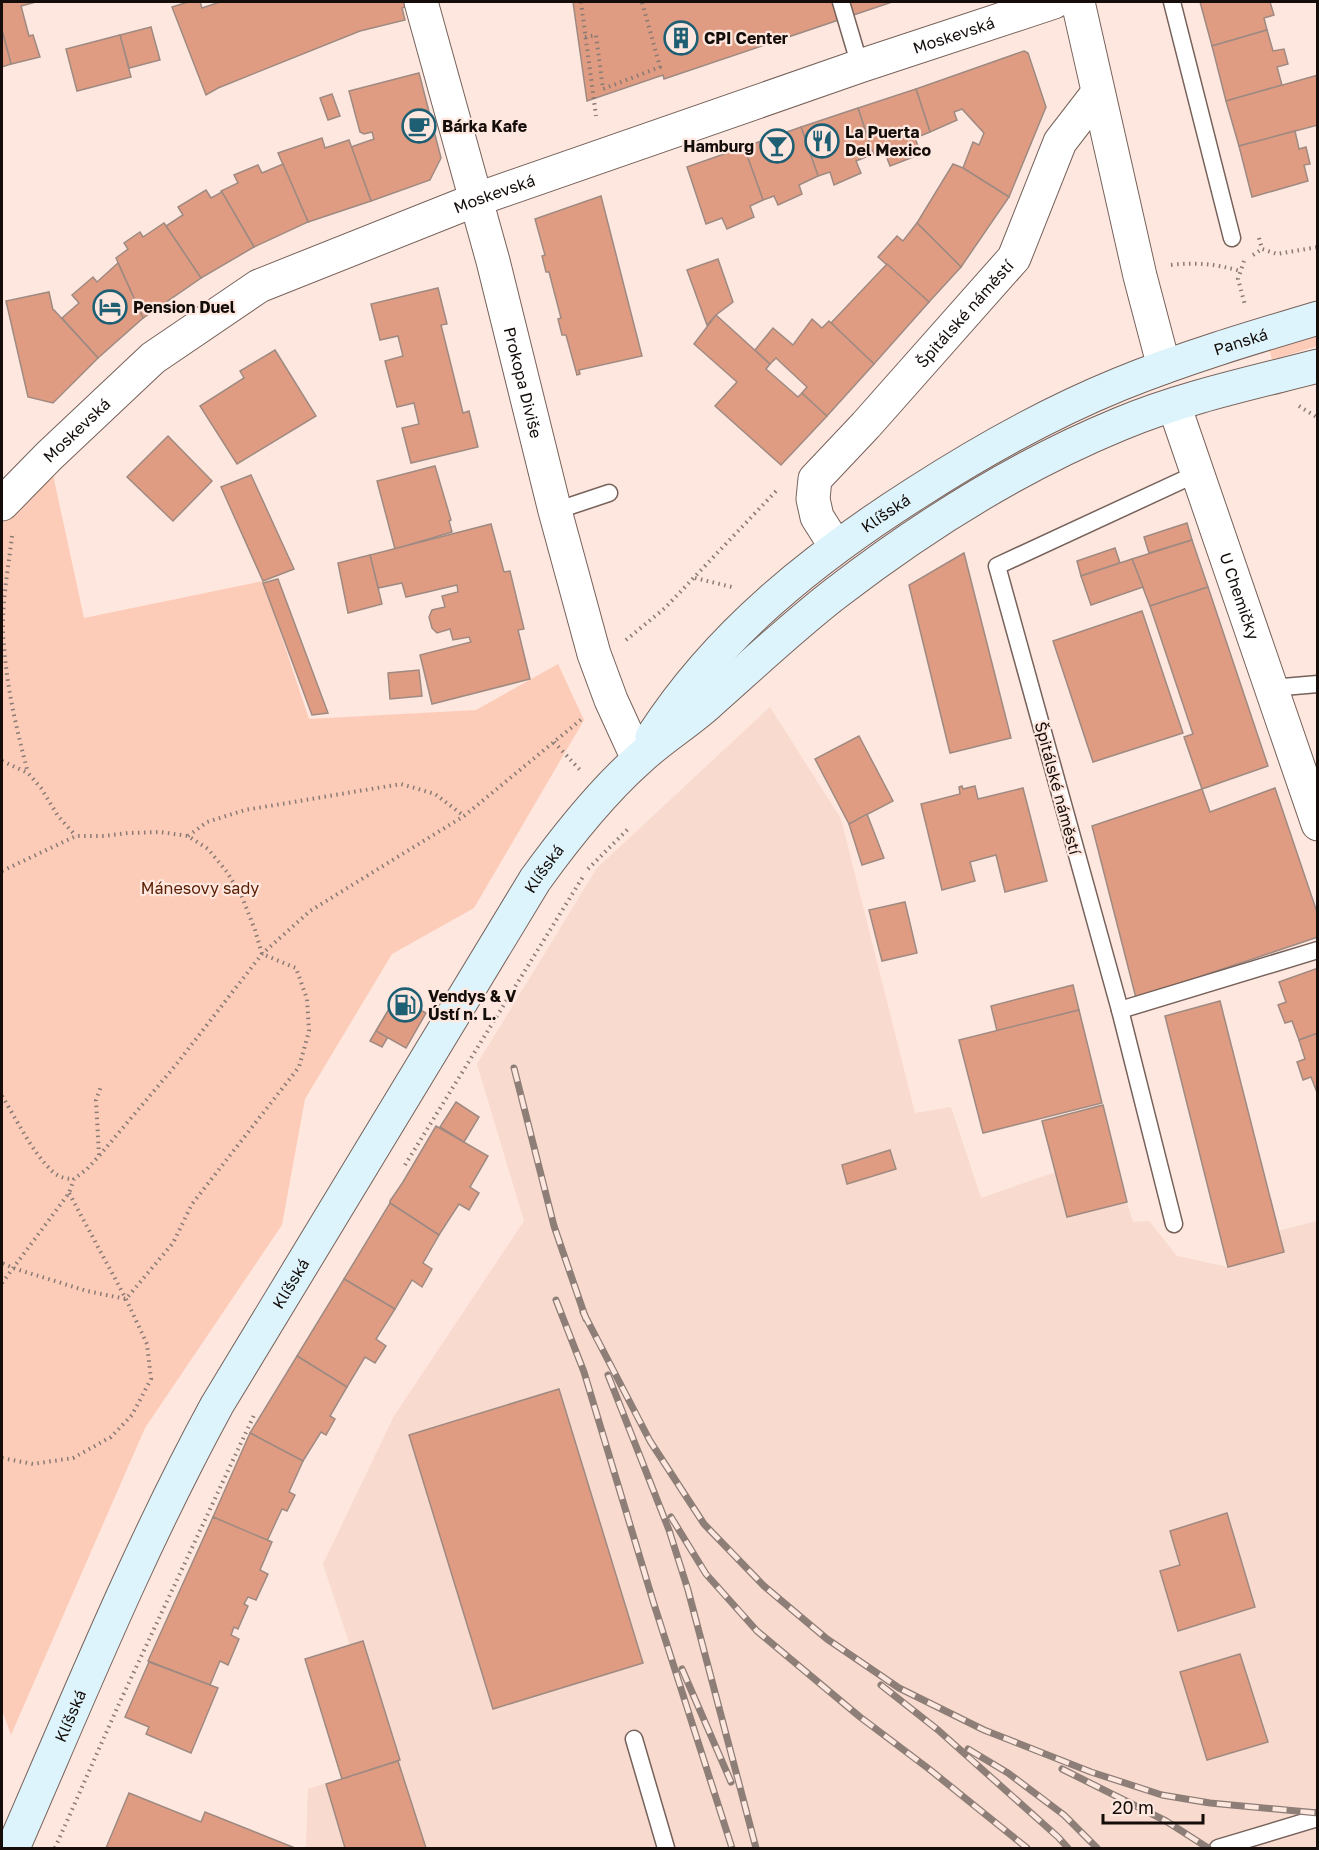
<svg xmlns="http://www.w3.org/2000/svg" width="1319" height="1850" viewBox="0 0 1319 1850" font-family="'Golos Text',sans-serif">
<style>
.built{fill:#f8dace}
.green{fill:#fdccb9}
.building{fill:#df9c82;stroke:#9f8a82;stroke-width:1.5}
.lines{fill:none;stroke-linecap:round;stroke-linejoin:round}
.lane-casing{stroke:#76625b;stroke-width:19}
.street-casing{stroke:#76625b;stroke-width:35}
.secondary-casing{stroke:#76625b;stroke-width:35}
.path{stroke:#897a74;stroke-width:4;stroke-dasharray:1.5 4.5;stroke-linecap:butt}
.lane{stroke:#fff;stroke-width:16}
.street{stroke:#fff;stroke-width:33}
.secondary{stroke:#def4fc;stroke-width:33}
.rail-casing{stroke:#8e7e78;stroke-width:7}
.rail{stroke:#fee7de;stroke-width:4.5;stroke-dasharray:14;stroke-linecap:butt}
.labels{text-anchor:middle;stroke-width:4.5;stroke-linejoin:round;paint-order:stroke}
.street-label{font-size:16px;fill:#140d0a;stroke:#fee7de}
.poi-label{font-size:16px;font-weight:bold;fill:#140d0a;stroke:#fee7de;text-anchor:start}
.park-label{font-size:16px;fill:#5a1e02;stroke:#fee7de}
</style>
<rect width="100%" height="100%" fill="#fee7de"/>
<path class="built" d="M 770,707 L 841,819 L 915,1113 L 951,1107 L 981,1198 L 1056,1172 L 1067,1217 L 1127,1202 L 1133,1222 L 1149,1221 L 1177,1256 L 1228,1267 L 1283,1252 L 1278,1231 L 1317,1221 L 1317,1848 L 306,1848 L 308,1789 L 400,1760 L 363,1641 L 350,1645 L 323,1564 L 394,1416 L 524,1221 L 477,1064 L 597,868 Z"/>
<g class="green">
<path d="M 1317,334 L 1317,346 L 1272,360 L 1269,348 Z"/>
<path d="M 49,456 L 84,618 L 263,581 L 309,719 L 476,710 L 558,664 L 584,720 L 474,908 L 392,954 L 305,1099 L 282,1225 L 145,1428 L 11,1735 L 2,1710 L 2,504 Z"/>
</g>
<g class="building">
<path d="M 2,2 L 36,2 L 21,6 L 29,36 L 33,35 L 40,57 L 11,64 L 2,30 Z"/>
<path d="M 188,2 L 200,2 L 202,8 L 220,2 L 404,2 L 405,7 L 402,8 L 405,20 L 360,31 L 218,88 L 206,95 L 172,7 Z"/>
<path d="M 573,2 L 892,2 L 664,79 L 663,75 L 587,101 Z"/>
<path d="M 1200,2 L 1270,2 L 1274,15 L 1264,18 L 1267,30 L 1212,46 Z"/>
<path d="M 151,27 L 160,60 L 129,68 L 120,35 Z"/>
<path d="M 2,30 L 11,64 L 2,67 Z"/>
<path d="M 1267,30 L 1273,51 L 1284,49 L 1288,64 L 1277,67 L 1282,85 L 1226,101 L 1212,46 Z"/>
<path d="M 120,35 L 131,77 L 77,91 L 66,49 Z"/>
<path d="M 1024,51 L 1028,53 L 1046,107 L 1009,197 L 963,168 L 973,142 L 979,145 L 984,133 L 962,109 L 954,112 L 957,120 L 930,132 L 916,89 Z"/>
<path d="M 419,73 L 441,158 L 430,180 L 371,201 L 351,147 L 374,139 L 372,132 L 364,134 L 360,132 L 349,91 Z"/>
<path d="M 1318,75 L 1318,125 L 1239,146 L 1226,101 Z"/>
<path d="M 916,89 L 930,132 L 915,138 L 921,154 L 890,166 L 884,150 L 873,154 L 858,108 Z"/>
<path d="M 332,94 L 340,116 L 328,120 L 320,98 Z"/>
<path d="M 858,108 L 873,154 L 856,161 L 861,173 L 834,185 L 830,172 L 818,176 L 801,127 Z"/>
<path d="M 801,127 L 818,176 L 799,185 L 802,194 L 778,205 L 774,196 L 763,200 L 744,147 Z"/>
<path d="M 1295,131 L 1299,149 L 1306,147 L 1310,164 L 1304,165 L 1308,181 L 1252,197 L 1239,146 Z"/>
<path d="M 322,138 L 325,148 L 349,140 L 371,201 L 308,222 L 278,153 Z"/>
<path d="M 744,147 L 763,200 L 750,206 L 754,217 L 727,229 L 722,218 L 706,224 L 687,167 Z"/>
<path d="M 283,164 L 308,222 L 254,247 L 221,191 L 238,183 L 234,175 L 258,165 L 262,173 Z"/>
<path d="M 953,164 L 963,168 L 1009,197 L 961,267 L 917,223 Z"/>
<path d="M 206,190 L 211,198 L 222,192 L 254,247 L 201,278 L 166,226 L 183,215 L 178,207 Z"/>
<path d="M 601,196 L 642,356 L 579,370 L 580,374 L 577,375 L 566,335 L 562,335 L 558,319 L 561,318 L 549,272 L 546,272 L 542,256 L 545,255 L 535,219 Z"/>
<path d="M 164,223 L 201,278 L 143,318 L 116,258 L 128,249 L 124,243 L 140,232 L 143,237 Z"/>
<path d="M 917,223 L 961,267 L 929,302 L 878,257 L 897,236 L 903,241 Z"/>
<path d="M 718,259 L 733,302 L 716,315 L 707,325 L 687,270 Z"/>
<path d="M 118,263 L 143,318 L 98,358 L 62,318 L 79,303 L 72,295 L 93,277 L 97,282 Z"/>
<path d="M 887,264 L 929,302 L 874,364 L 831,323 Z"/>
<path d="M 438,288 L 447,324 L 441,325 L 463,413 L 469,411 L 478,447 L 411,463 L 402,428 L 419,424 L 414,403 L 397,407 L 385,361 L 403,356 L 398,336 L 380,340 L 371,304 Z"/>
<path d="M 49,292 L 53,310 L 54,310 L 98,358 L 53,403 L 28,397 L 6,301 Z"/>
<path d="M 716,315 L 770,364 L 766,369 L 798,397 L 802,393 L 827,416 L 781,465 L 715,406 L 737,382 L 694,344 Z"/>
<path d="M 812,319 L 822,328 L 829,321 L 874,364 L 827,416 L 802,393 L 807,387 L 776,358 L 770,364 L 755,350 L 773,328 L 793,345 Z"/>
<path d="M 275,350 L 316,416 L 237,464 L 200,406 L 244,378 L 240,371 Z"/>
<path d="M 168,436 L 212,481 L 173,521 L 127,477 Z"/>
<path d="M 435,466 L 451,520 L 449,521 L 452,532 L 395,549 L 377,481 Z"/>
<path d="M 251,475 L 294,569 L 263,581 L 221,487 Z"/>
<path d="M 1187,523 L 1192,540 L 1149,553 L 1144,537 Z"/>
<path d="M 491,524 L 504,572 L 510,571 L 524,629 L 518,630 L 530,679 L 432,704 L 420,655 L 471,642 L 469,637 L 453,640 L 450,629 L 437,633 L 432,628 L 429,617 L 432,610 L 445,607 L 442,596 L 458,592 L 457,585 L 406,597 L 402,583 L 378,588 L 370,555 Z"/>
<path d="M 1192,540 L 1208,587 L 1150,606 L 1132,559 Z"/>
<path d="M 1115,548 L 1120,563 L 1081,576 L 1077,561 Z"/>
<path d="M 964,553 L 1011,738 L 950,753 L 909,585 Z"/>
<path d="M 370,555 L 382,604 L 348,613 L 338,563 Z"/>
<path d="M 1132,559 L 1143,587 L 1091,605 L 1081,576 Z"/>
<path d="M 278,579 L 328,713 L 312,715 L 263,583 Z"/>
<path d="M 1208,587 L 1268,766 L 1202,789 L 1184,737 L 1193,734 L 1150,606 Z"/>
<path d="M 1142,611 L 1183,733 L 1093,762 L 1053,641 Z"/>
<path d="M 419,670 L 422,696 L 390,699 L 388,673 Z"/>
<path d="M 859,736 L 893,801 L 849,824 L 815,759 Z"/>
<path d="M 962,786 L 963,789 L 975,786 L 978,799 L 1023,788 L 1047,881 L 1005,892 L 996,855 L 970,862 L 975,881 L 942,890 L 921,804 L 960,794 L 959,787 Z"/>
<path d="M 1275,788 L 1318,915 L 1318,937 L 1136,998 L 1092,826 L 1202,789 L 1210,812 Z"/>
<path d="M 867,814 L 884,858 L 862,865 L 849,824 Z"/>
<path d="M 905,902 L 917,953 L 882,961 L 869,910 Z"/>
<path d="M 1318,968 L 1318,1033 L 1299,1040 L 1292,1021 L 1285,1023 L 1278,1005 L 1286,1002 L 1279,982 Z"/>
<path d="M 1073,985 L 1079,1010 L 997,1031 L 991,1006 Z"/>
<path d="M 399,992 L 415,1001 L 408,1012 L 404,1010 L 382,1047 L 370,1041 Z"/>
<path d="M 397,996 L 426,1013 L 406,1048 L 376,1031 Z"/>
<path d="M 1220,1001 L 1284,1252 L 1228,1267 L 1165,1016 Z"/>
<path d="M 1079,1010 L 1102,1103 L 983,1133 L 959,1040 Z"/>
<path d="M 1318,1033 L 1318,1095 L 1311,1077 L 1303,1080 L 1297,1062 L 1305,1059 L 1299,1040 Z"/>
<path d="M 456,1102 L 479,1117 L 464,1142 L 440,1127 Z"/>
<path d="M 1103,1105 L 1127,1202 L 1067,1217 L 1042,1121 Z"/>
<path d="M 436,1126 L 488,1156 L 470,1187 L 479,1193 L 469,1210 L 459,1204 L 439,1235 L 390,1203 L 390,1201 L 403,1182 Z"/>
<path d="M 890,1150 L 896,1169 L 847,1184 L 842,1165 Z"/>
<path d="M 390,1203 L 439,1235 L 423,1263 L 432,1269 L 422,1287 L 412,1280 L 395,1309 L 344,1279 Z"/>
<path d="M 344,1279 L 395,1309 L 376,1339 L 386,1346 L 375,1363 L 365,1357 L 347,1387 L 297,1356 Z"/>
<path d="M 297,1356 L 347,1387 L 330,1416 L 335,1419 L 326,1435 L 321,1432 L 303,1461 L 250,1433 Z"/>
<path d="M 559,1389 L 643,1663 L 493,1709 L 409,1435 Z"/>
<path d="M 250,1433 L 303,1461 L 289,1492 L 295,1495 L 287,1511 L 282,1509 L 267,1541 L 213,1517 Z"/>
<path d="M 1227,1513 L 1255,1607 L 1178,1631 L 1160,1571 L 1180,1565 L 1170,1531 Z"/>
<path d="M 213,1517 L 272,1542 L 260,1570 L 268,1574 L 256,1600 L 248,1597 L 244,1604 L 248,1606 L 238,1629 L 234,1627 L 231,1635 L 239,1639 L 228,1665 L 220,1661 L 210,1685 L 148,1661 Z"/>
<path d="M 363,1641 L 400,1760 L 342,1779 L 305,1659 Z"/>
<path d="M 1240,1654 L 1268,1742 L 1207,1760 L 1180,1672 Z"/>
<path d="M 149,1662 L 218,1688 L 191,1753 L 146,1734 L 149,1727 L 125,1717 Z"/>
<path d="M 398,1761 L 426,1848 L 345,1848 L 326,1784 Z"/>
<path d="M 129,1793 L 201,1822 L 205,1812 L 295,1848 L 106,1848 Z"/>
</g>
<g class="lines">
<defs>
<g id="lane">
<path d="M 841,2 L 860,66"/>
<path d="M 1172,2 L 1232,238"/>
<path d="M 555,511 L 609,493"/>
<path d="M 1271,688 L 1318,684"/>
<path d="M 1120,1010 L 1318,950"/>
<path d="M 1174,1224 L 1120,1010 L 997,566 L 1198,473"/>
<path d="M 634,1739 L 666,1848"/>
<path d="M 1218,1848 L 1318,1818"/>
</g>
<g id="street">
<path id="s1" d="M 421,2 L 493,261 L 555,511 L 594,654 L 611,700 L 638,759"/>
<path d="M 1078,2 L 1140,276 L 1164,367"/>
<path id="s2" d="M 1174,405 L 1318,824"/>
<path id="s3" d="M 2,504 L 49,456 L 153,358 L 259,286 L 475,200 L 860,66 L 1054,2"/>
<path id="s4" d="M 836,547 L 817,517 L 813,499 L 815,479 L 866,425 L 1014,258 L 1060,142 L 1097,94"/>
</g>
<g id="secondary">
<path id="s5" d="M 652,737 C 718,634 814,558 916,493 C 981,451 1049,413 1120,384 C 1184,358 1251,338 1318,318"/>
<path id="s6" d="M 13,1848 C 78,1699 139,1548 217,1405 L 535,880 C 566,837 599,795 638,760 C 660,739 687,723 709,703 C 751,666 792,627 836,593 C 923,526 1018,466 1120,424 C 1182,398 1252,383 1318,366"/>
</g>
</defs>
<use href="#lane" class="lane-casing"/>
<use href="#street" class="street-casing"/>
<use href="#secondary" class="secondary-casing"/>
<g class="path">
<path d="M 581,2 L 596,116"/>
<path d="M 585,37 L 596,35 L 603,89 L 660,67 L 642,2"/>
<path d="M 1259,238 L 1262,249 L 1277,254 L 1318,247"/>
<path d="M 1253,255 L 1262,249"/>
<path d="M 1244,261 L 1238,279 L 1245,305"/>
<path d="M 1171,265 C 1196,262 1216,264 1240,271"/>
<path d="M 1299,406 L 1318,418"/>
<path d="M 12,536 C 8,572 0,610 4,646 C 7,689 17,731 28,773"/>
<path d="M 695,578 L 732,587"/>
<path d="M 626,640 L 665,608 L 778,489"/>
<path d="M 554,742 L 580,770"/>
<path d="M 2,761 L 28,773 L 41,788 L 58,816 L 76,836"/>
<path d="M 188,836 L 207,822 L 245,810 L 401,784 L 435,794 L 464,816"/>
<path d="M 588,869 L 630,827"/>
<path d="M 2,871 L 76,836 L 104,836 L 128,833 L 160,832 L 188,836 L 208,849 L 227,872 L 242,897 L 255,930 L 262,954 L 296,968 L 307,999 L 309,1031 L 299,1067 L 192,1204 L 173,1243 L 126,1299 L 87,1291 L 13,1268 L 2,1263"/>
<path d="M 2,1096 C 17,1120 32,1152 52,1171 C 58,1177 66,1179 74,1179"/>
<path d="M 99,1155 L 96,1100 L 101,1086"/>
<path d="M 405,1165 L 584,875"/>
<path d="M 2,1283 L 69,1193 L 74,1179 L 87,1169 L 99,1156 L 175,1066 L 262,954 L 310,911 L 464,816 L 583,718"/>
<path d="M 2,1458 L 33,1464 L 73,1458 L 111,1437 L 132,1415 L 151,1379 L 147,1344 L 126,1299 L 69,1193"/>
<path d="M 55,1848 L 118,1706 L 255,1413"/>
</g>
<use href="#lane" class="lane"/>
<use href="#street" class="street"/>
<use href="#secondary" class="secondary"/>
<defs>
<g id="rail">
<path d="M 514,1068 L 554,1226 L 586,1319"/>
<path d="M 556,1300 L 584,1372 L 653,1601 L 732,1848"/>
<path d="M 583,1312 L 650,1441 L 704,1524 L 764,1586 L 827,1639 L 899,1688 L 984,1730 L 1091,1772 L 1162,1795 L 1210,1803 L 1318,1813"/>
<path d="M 608,1375 L 669,1530 L 688,1590 L 756,1848"/>
<path d="M 671,1517 L 706,1574 L 757,1631 L 860,1717 L 929,1769 L 1027,1848"/>
<path d="M 682,1669 L 731,1782"/>
<path d="M 881,1685 L 938,1730 L 1058,1837 L 1068,1848"/>
<path d="M 968,1749 L 1008,1773 L 1064,1815 L 1097,1848"/>
<path d="M 1062,1769 L 1166,1821 L 1208,1848"/>
</g>
</defs>
<use href="#rail" class="rail-casing"/>
<use href="#rail" class="rail"/>
</g>
<defs>
<symbol id="building-ring" viewBox="-11 -11 22 22"><circle r="9.5" fill="#fee7de" stroke="#1e5f74" stroke-width="1.5"/><path d="M-4-6H4V6H1V3H-1V6H-4ZM-2.5-4.3h1.7v1.8h-1.7ZM.8-4.3h1.7v1.8H.8ZM-2.5-1h1.7V.8h-1.7ZM.8-1h1.7V.8H.8Z" fill="#1e5f74"/></symbol>
<symbol id="cafe-ring" viewBox="-11 -11 22 22"><circle r="9.5" fill="#fee7de" stroke="#1e5f74" stroke-width="1.5"/><path d="M-5.5-4.5H6V0H3Q3 3.5 0 3.5H-2.5Q-5.5 3.5-5.5 0ZM3-3.2v2h1.7v-2ZM-6 4.5H4V6H-6Z" fill="#1e5f74"/></symbol>
<symbol id="restaurant-ring" viewBox="-11 -11 22 22"><circle r="9.5" fill="#fee7de" stroke="#1e5f74" stroke-width="1.5"/><path d="M-5-6h1v4h1v-4h1v4h1v-4h1v5L-1.5 .5V6h-2V.5L-5-1ZM5-6V6H3V1.5H1.5Q1.5-4 5-6Z" fill="#1e5f74"/></symbol>
<symbol id="bar-ring" viewBox="-11 -11 22 22"><circle r="9.5" fill="#fee7de" stroke="#1e5f74" stroke-width="1.5"/><path d="M-6-5H6L.8 .8V4.5H3.5V6h-7V4.5H-.8V.8Z" fill="#1e5f74"/></symbol>
<symbol id="hotel-ring" viewBox="-11 -11 22 22"><circle r="9.5" fill="#fee7de" stroke="#1e5f74" stroke-width="1.5"/><path d="M-6-4.5h1.5V1H6V5H4.5V3h-9V5H-6ZM-4 0a1.8 1.8 0 1 1 3.6 0ZM.5 0V-2.5h3Q6-2.5 6 0Z" fill="#1e5f74"/></symbol>
<symbol id="fuel-ring" viewBox="-11 -11 22 22"><circle r="9.5" fill="#fee7de" stroke="#1e5f74" stroke-width="1.5"/><path d="M-5.5-6h7V0h2V4h1.3V-2.5L3-4.5l.8-.8L6-3V5H2.5V1h-1V6h-7ZM-4.2-4.7v3.2H.2V-4.7Z" fill="#1e5f74"/></symbol>
</defs>
<g fill-rule="evenodd">
<use href="#building-ring" x="662" y="19" width="38" height="38"/>
<use href="#cafe-ring" x="400" y="107" width="38" height="38"/>
<use href="#restaurant-ring" x="803" y="122" width="38" height="38"/>
<use href="#bar-ring" x="758" y="127" width="38" height="38"/>
<use href="#hotel-ring" x="91" y="288" width="38" height="38"/>
<use href="#fuel-ring" x="386" y="986" width="38" height="38"/>
</g>
<g class="labels">
<g class="street-label">
<text dy="6" stroke="none"><textPath href="#s3" startOffset="1077">Moskevská</textPath></text>
<text dy="6" stroke="none"><textPath href="#s3" startOffset="591">Moskevská</textPath></text>
<text dy="6" stroke="none"><textPath href="#s4" startOffset="297">Špitálské náměstí</textPath></text>
<text dy="6" stroke="none"><textPath href="#s5" startOffset="722">Panská</textPath></text>
<text dy="6" stroke="none"><textPath href="#s1" startOffset="394">Prokopa Diviše</textPath></text>
<text dy="6" stroke="none"><textPath href="#s3" startOffset="105">Moskevská</textPath></text>
<text dy="6" stroke="none"><textPath href="#s5" startOffset="326">Klíšská</textPath></text>
<text dy="6" stroke="none"><textPath href="#s2" startOffset="202">U Chemičky</textPath></text>
<text transform="translate(1058 788) rotate(75)" y="6">Špitálské náměstí</text>
<text dy="6" stroke="none"><textPath href="#s6" startOffset="1116">Klíšská</textPath></text>
<text dy="6" stroke="none"><textPath href="#s6" startOffset="630">Klíšská</textPath></text>
<text dy="6" stroke="none"><textPath href="#s6" startOffset="144">Klíšská</textPath></text>
</g>
<g class="poi-label">
<text x="704" y="44">CPI Center</text>
<text x="442" y="132">Bárka Kafe</text>
<text x="845" y="138">La Puerta<tspan x="845" dy="18">Del Mexico</tspan></text>
<text x="754" y="152" text-anchor="end">Hamburg</text>
<text x="133" y="313">Pension Duel</text>
<text x="428" y="1002">Vendys &amp; V<tspan x="428" dy="18">Ústí n. L.</tspan></text>
</g>
<g class="park-label">
<text x="200" y="894">Mánesovy sady</text>
</g>
</g>
<rect width="1319" height="1850" fill="none" stroke="#140d0a" stroke-width="6"/>
<path d="M1103 1814v9h100v-9" fill="none" stroke="#140d0a" stroke-width="3"/>
<text x="1112" y="1814" font-size="18" fill="#140d0a" stroke="#fee7de" stroke-width="4.5" paint-order="stroke">20 m</text>
</svg>
